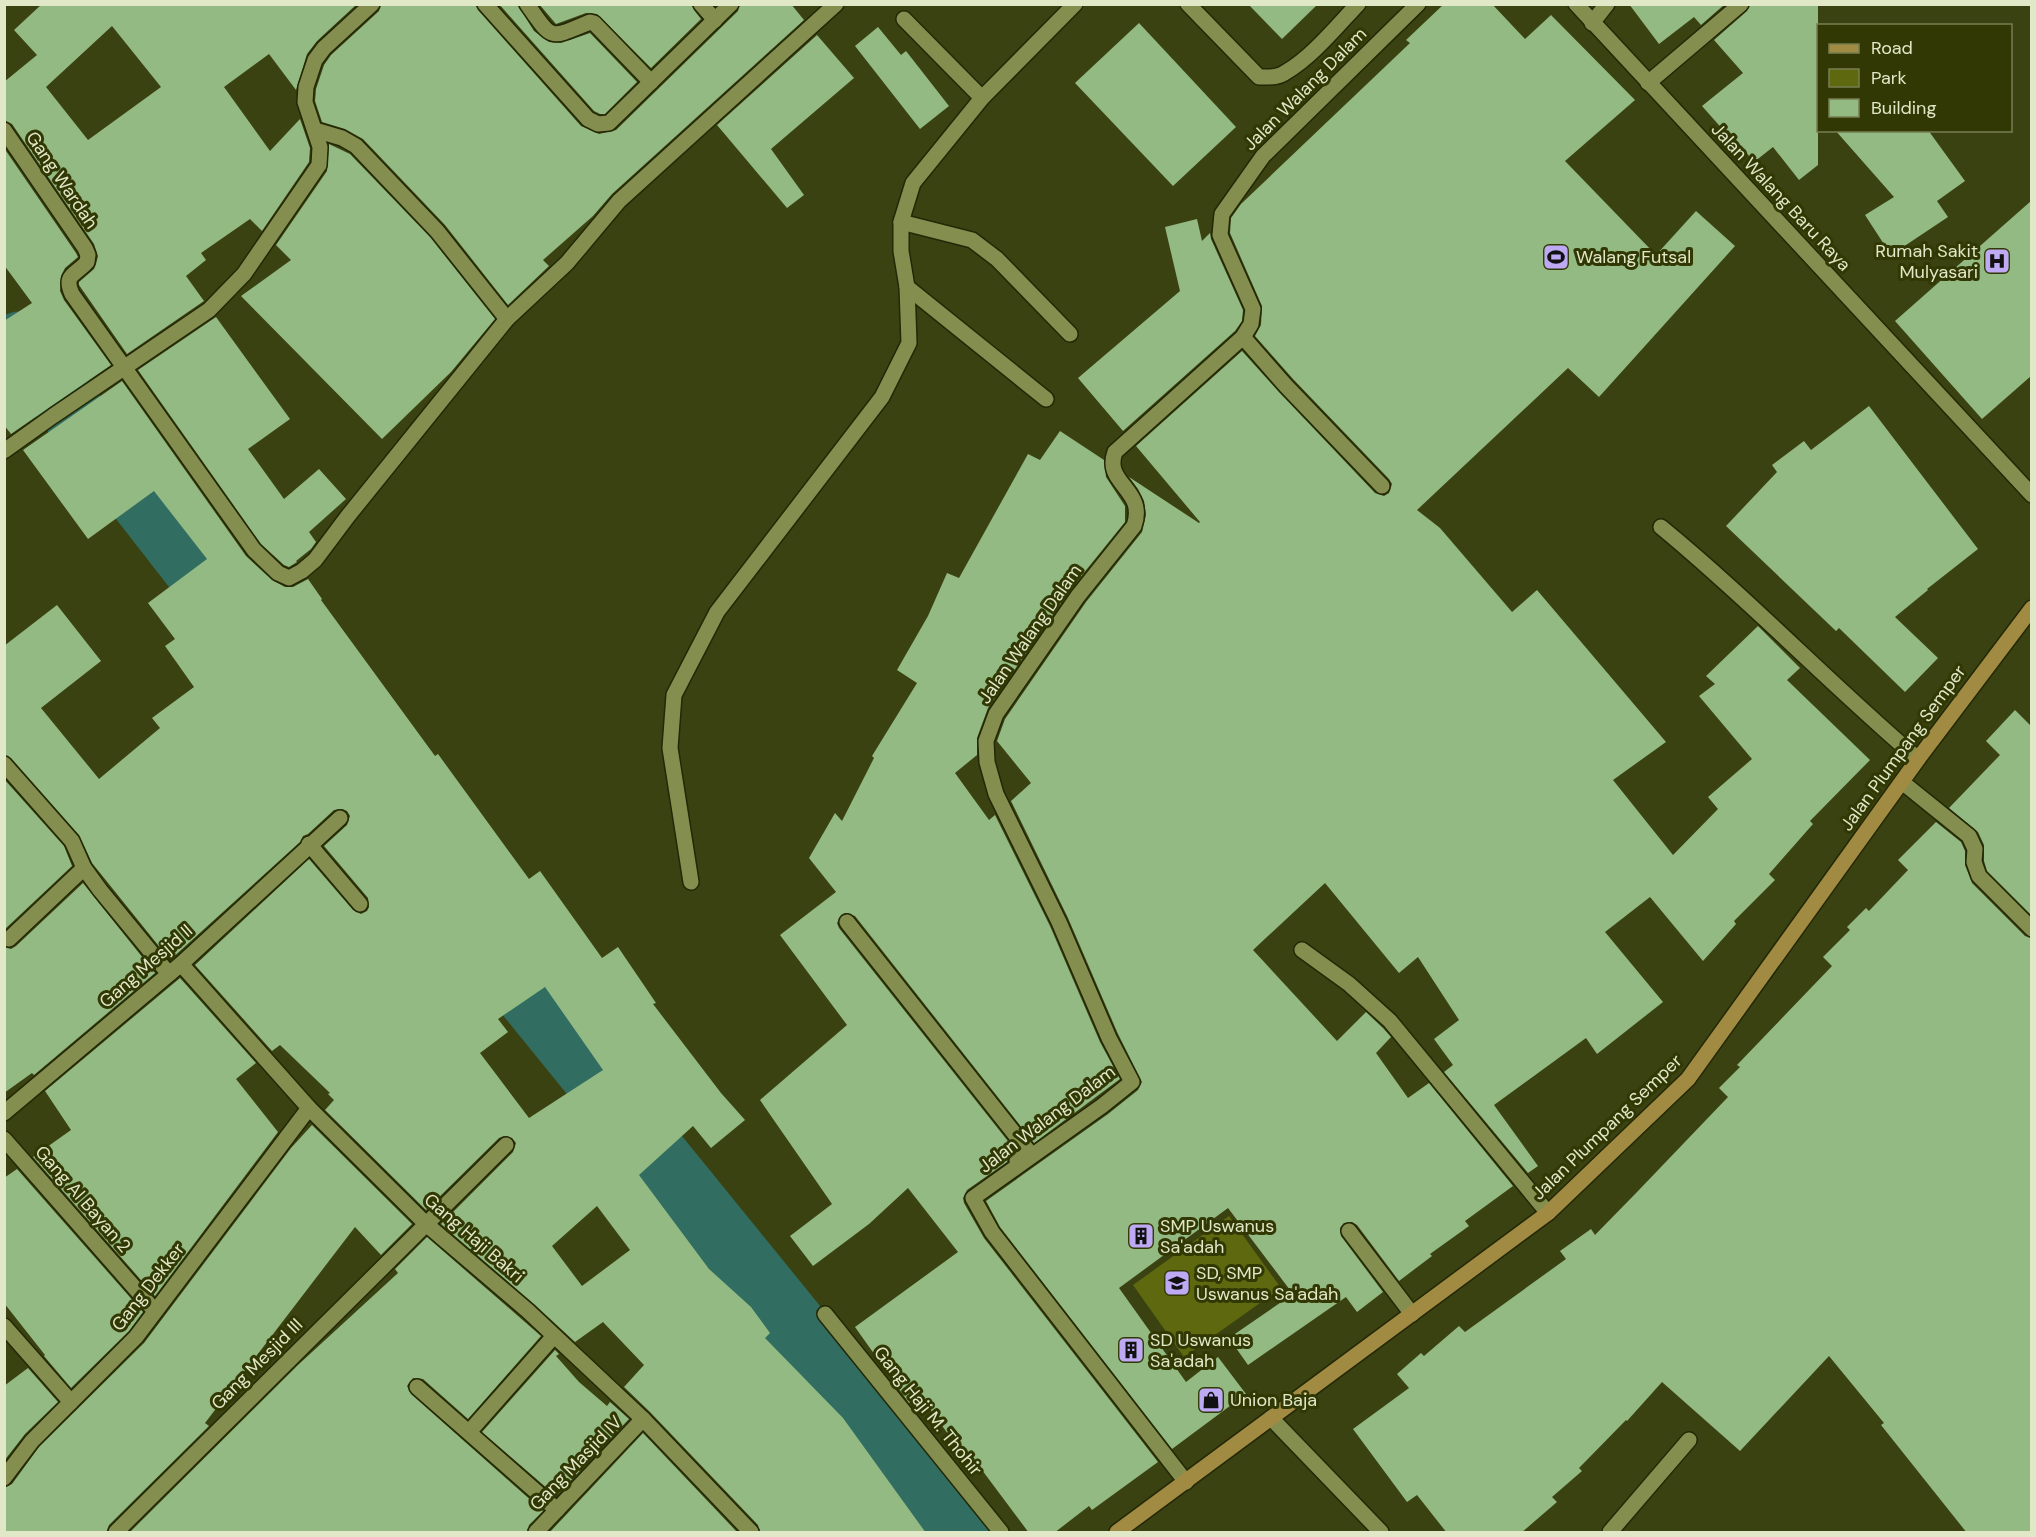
<svg xmlns="http://www.w3.org/2000/svg" width="2036" height="1537" viewBox="0 0 2036 1537" font-family="'DM Sans',sans-serif">
<style>
.green{fill:#5d680f}
.lines{fill:none;stroke-linecap:round;stroke-linejoin:round}
.river{stroke:#316d60;stroke-width:63}
.building{fill:#93ba83;fill-rule:evenodd}
.service-casing{stroke:#232806;stroke-width:18}
.minor-casing{stroke:#232806;stroke-width:18}
.tertiary-casing{stroke:#232806;stroke-width:18}
.secondary-casing{stroke:#232806;stroke-width:18}
.service{stroke:#848f4f;stroke-width:15}
.minor{stroke:#848f4f;stroke-width:15}
.tertiary{stroke:#848f4f;stroke-width:15}
.secondary{stroke:#a18a42;stroke-width:15}
.labels{text-anchor:middle;stroke-width:6;stroke-linejoin:round;paint-order:stroke}
.street-label{font-size:18px;fill:#e1e8c7;stroke:#313804}
.poi-label{font-size:18px;fill:#e1e8c7;stroke:#313804;text-anchor:start}
</style>
<rect width="100%" height="100%" fill="#3b4211"/>
<path class="green" d="M 1229,1216 L 1281,1288 L 1184,1357 L 1133,1285 Z"/>
<g class="lines">
<g class="river">
<path d="M 19,343 L 247,636"/>
<path d="M 475,931 L 963,1532"/>
</g>
</g>
<g class="building">
<path d="M 42,4 L 357,4 L 317,41 L 307,54 L 296,90 L 269,54 L 224,87 L 270,151 L 300,119 L 310,148 L 309,162 L 262,231 L 250,219 L 201,253 L 206,260 L 186,276 L 204,301 L 127,354 L 79,285 L 79,282 L 94,269 L 96,264 L 98,256 L 94,244 L 12,124 L 4,120 L 4,82 L 37,55 L 14,30 ZM 112,26 L 161,87 L 88,140 L 46,87 Z"/>
<path d="M 381,4 L 475,4 L 478,10 L 581,126 L 599,134 L 616,130 L 738,11 L 740,4 L 791,4 L 804,20 L 612,194 L 593,216 L 543,260 L 549,266 L 508,305 L 445,225 L 363,139 L 345,129 L 322,122 L 315,101 L 316,89 L 324,65 L 331,55 L 379,11 Z"/>
<path d="M 499,4 L 517,4 L 534,31 L 549,42 L 561,43 L 590,33 L 637,82 L 605,114 L 600,114 L 594,111 Z"/>
<path d="M 539,4 L 691,4 L 694,10 L 701,19 L 651,68 L 597,14 L 586,13 L 556,24 Z"/>
<path d="M 1248,4 L 1318,4 L 1282,39 Z"/>
<path d="M 1444,4 L 1492,4 L 1525,39 L 1551,15 L 1635,100 L 1565,161 L 1656,255 L 1696,211 L 1735,246 L 1599,397 L 1568,368 L 1417,510 L 1440,528 L 1512,612 L 1537,590 L 1666,742 L 1613,780 L 1673,855 L 1718,809 L 1708,797 L 1752,759 L 1699,696 L 1715,684 L 1706,676 L 1758,626 L 1800,668 L 1787,680 L 1870,760 L 1810,821 L 1813,824 L 1769,874 L 1775,880 L 1734,921 L 1736,924 L 1703,961 L 1650,897 L 1605,932 L 1663,1002 L 1597,1054 L 1586,1038 L 1494,1105 L 1538,1166 L 1528,1173 L 1444,1072 L 1453,1065 L 1434,1039 L 1459,1020 L 1418,957 L 1399,973 L 1325,883 L 1253,950 L 1337,1041 L 1366,1012 L 1383,1028 L 1391,1037 L 1376,1053 L 1408,1098 L 1429,1083 L 1513,1186 L 1465,1221 L 1469,1226 L 1430,1254 L 1432,1256 L 1399,1281 L 1357,1225 L 1352,1222 L 1344,1223 L 1340,1228 L 1341,1236 L 1383,1292 L 1357,1312 L 1346,1297 L 1248,1365 L 1229,1338 L 1293,1294 L 1228,1208 L 1119,1288 L 1186,1382 L 1218,1357 L 1246,1394 L 1172,1449 L 1000,1227 L 986,1201 L 1108,1114 L 1138,1090 L 1142,1082 L 1118,1034 L 1068,918 L 1011,801 L 1031,783 L 997,741 L 1005,719 L 1086,602 L 1142,532 L 1146,515 L 1144,501 L 1138,489 L 1129,477 L 1199,523 L 1200,522 L 1136,446 L 1242,351 L 1279,392 L 1375,493 L 1384,496 L 1389,493 L 1392,484 L 1389,479 L 1293,379 L 1255,336 L 1261,325 L 1262,306 L 1230,233 L 1231,218 L 1241,204 L 1410,43 L 1406,40 Z"/>
<path d="M 1629,4 L 1725,4 L 1701,25 L 1694,17 L 1659,44 Z"/>
<path d="M 1750,4 L 1818,4 L 1818,165 L 1799,180 L 1773,147 L 1754,162 L 1728,130 L 1725,132 L 1702,106 L 1743,73 L 1714,40 L 1747,11 Z"/>
<path d="M 1139,23 L 1236,127 L 1173,186 L 1075,83 Z"/>
<path d="M 878,27 L 901,55 L 906,51 L 949,106 L 920,129 L 855,46 Z"/>
<path d="M 817,35 L 854,78 L 771,149 L 804,195 L 787,208 L 717,125 Z"/>
<path d="M 1835,130 L 1928,130 L 1965,181 L 1937,201 L 1948,217 L 1891,255 L 1865,215 L 1894,197 Z"/>
<path d="M 329,144 L 350,154 L 430,237 L 495,319 L 451,372 L 382,439 L 241,296 L 291,260 L 276,245 L 327,171 Z"/>
<path d="M 4,148 L 76,253 L 78,257 L 65,268 L 61,276 L 60,291 L 64,300 L 111,365 L 11,434 L 4,425 L 4,321 L 32,303 L 4,265 Z"/>
<path d="M 2031,201 L 2031,376 L 1982,419 L 1895,321 Z"/>
<path d="M 1197,219 L 1202,241 L 1210,233 L 1211,239 L 1243,310 L 1242,321 L 1235,331 L 1123,431 L 1078,378 L 1180,291 L 1165,227 Z"/>
<path d="M 216,317 L 290,419 L 248,449 L 284,499 L 319,469 L 346,499 L 309,532 L 316,542 L 311,549 L 296,561 L 297,562 L 289,567 L 284,565 L 261,544 L 138,370 Z"/>
<path d="M 122,381 L 246,556 L 272,580 L 285,587 L 293,587 L 308,579 L 322,599 L 321,600 L 435,756 L 438,754 L 529,879 L 540,871 L 602,958 L 618,947 L 656,1003 L 653,1004 L 721,1093 L 745,1120 L 711,1148 L 693,1126 L 639,1175 L 709,1269 L 751,1307 L 770,1333 L 765,1338 L 843,1418 L 926,1533 L 760,1533 L 758,1525 L 650,1412 L 624,1387 L 644,1365 L 603,1322 L 575,1342 L 534,1304 L 441,1224 L 513,1152 L 516,1143 L 512,1138 L 504,1136 L 499,1138 L 426,1210 L 325,1110 L 334,1100 L 328,1094 L 330,1093 L 280,1045 L 272,1051 L 195,965 L 309,859 L 353,910 L 361,914 L 367,911 L 369,907 L 368,898 L 324,846 L 347,825 L 350,816 L 347,811 L 342,809 L 334,810 L 308,834 L 303,836 L 300,842 L 170,960 L 92,863 L 79,835 L 11,758 L 4,755 L 4,646 L 57,605 L 101,661 L 41,708 L 99,779 L 160,728 L 152,718 L 194,687 L 165,646 L 175,639 L 148,603 L 207,559 L 154,491 L 88,539 L 23,450 ZM 545,987 L 603,1070 L 529,1118 L 480,1053 L 508,1032 L 498,1019 ZM 597,1206 L 630,1250 L 582,1286 L 552,1246 Z"/>
<path d="M 1869,406 L 1978,549 L 1927,589 L 1928,590 L 1895,617 L 1938,658 L 1905,692 L 1839,628 L 1836,631 L 1726,526 L 1777,472 L 1772,465 L 1804,441 L 1811,450 Z"/>
<path d="M 1060,431 L 1104,460 L 1106,477 L 1125,506 L 1125,522 L 1070,590 L 988,708 L 977,738 L 977,755 L 955,773 L 989,820 L 995,815 L 1050,926 L 1100,1042 L 1120,1079 L 1034,1143 L 855,916 L 845,913 L 841,915 L 837,923 L 839,928 L 1015,1150 L 1008,1157 L 1007,1162 L 967,1190 L 963,1198 L 964,1203 L 984,1238 L 1158,1462 L 1092,1510 L 1089,1506 L 1054,1533 L 1029,1533 L 976,1462 L 971,1466 L 920,1395 L 909,1403 L 855,1327 L 958,1252 L 908,1188 L 869,1224 L 813,1266 L 790,1236 L 832,1204 L 760,1100 L 847,1025 L 780,935 L 836,892 L 809,858 L 835,813 L 842,821 L 874,758 L 872,756 L 917,683 L 897,670 L 928,616 L 947,573 L 959,578 L 1028,454 L 1040,460 Z"/>
<path d="M 2015,710 L 2031,726 L 2031,915 L 1987,871 L 1984,861 L 1984,845 L 1978,832 L 1949,808 L 2000,755 L 1986,741 Z"/>
<path d="M 4,779 L 64,846 L 72,866 L 4,930 Z"/>
<path d="M 1936,822 L 1961,842 L 1965,851 L 1965,865 L 1972,883 L 2025,936 L 2031,938 L 2031,1533 L 1967,1533 L 1881,1425 L 1884,1423 L 1829,1356 L 1740,1451 L 1662,1382 L 1627,1421 L 1626,1420 L 1579,1468 L 1582,1471 L 1552,1497 L 1557,1502 L 1521,1533 L 1447,1533 L 1417,1495 L 1407,1502 L 1353,1429 L 1409,1388 L 1397,1374 L 1421,1353 L 1424,1356 L 1459,1326 L 1465,1332 L 1566,1259 L 1560,1251 L 1591,1229 L 1595,1235 L 1638,1191 L 1728,1097 L 1719,1088 L 1740,1067 L 1737,1065 L 1832,966 L 1823,957 L 1850,930 L 1847,927 L 1866,908 L 1869,911 L 1908,870 L 1898,860 Z"/>
<path d="M 83,883 L 155,973 L 34,1075 L 32,1073 L 4,1093 L 4,947 L 11,949 L 16,946 Z"/>
<path d="M 180,978 L 256,1063 L 236,1079 L 278,1132 L 155,1296 L 33,1157 L 71,1130 L 45,1091 Z"/>
<path d="M 312,1125 L 412,1224 L 381,1255 L 355,1227 L 205,1423 L 209,1426 L 109,1525 L 106,1533 L 4,1533 L 4,1488 L 12,1484 L 39,1447 L 144,1343 L 291,1148 Z"/>
<path d="M 17,1169 L 143,1312 L 129,1331 L 71,1388 L 44,1356 L 45,1355 L 4,1303 L 4,1178 Z"/>
<path d="M 427,1237 L 541,1336 L 468,1419 L 423,1379 L 413,1378 L 407,1386 L 411,1394 L 543,1511 L 529,1525 L 527,1533 L 129,1533 L 299,1364 L 398,1273 L 395,1269 Z"/>
<path d="M 555,1350 L 559,1354 L 556,1356 L 579,1382 L 607,1406 L 610,1402 L 629,1419 L 556,1496 L 482,1432 Z"/>
<path d="M 28,1368 L 58,1402 L 25,1434 L 4,1461 L 4,1386 Z"/>
<path d="M 643,1433 L 738,1533 L 549,1533 Z"/>
</g>
<g class="lines">
<defs>
<g id="service">
<path d="M 1188,4 L 1259,77 C 1269,77 1278,78 1286,72 C 1312,57 1337,26 1358,4"/>
<path d="M 904,19 L 982,98"/>
<path d="M 1592,23 L 1607,4"/>
<path d="M 901,222 L 972,240 L 997,259 L 1070,334"/>
<path d="M 907,287 L 1046,399"/>
<path d="M 1661,527 C 1750,600 1830,684 1918,759"/>
<path d="M 691,882 L 670,748 L 674,695 L 717,612 L 882,397 L 909,343 L 907,287 L 901,251 L 901,222 L 913,183 L 982,98 L 1075,4"/>
<path d="M 1302,950 L 1349,984 L 1390,1021 L 1548,1213"/>
<path d="M 1271,1418 L 1381,1532"/>
<path d="M 1610,1532 L 1689,1440"/>
</g>
<g id="minor">
<path d="M 485,4 L 588,119 L 598,124 L 609,123 L 731,4"/>
<path d="M 527,4 C 553,41 549,39 590,22 L 594,23 L 651,82"/>
<path d="M 701,4 L 715,20"/>
<path d="M 1648,83 L 1741,4"/>
<path d="M 4,130 L 85,248 L 88,255 L 87,262 C 76,275 63,274 72,294 L 254,550 L 278,573 L 289,578 L 302,571 L 315,560 L 348,516 L 507,319 L 567,263 L 619,201 L 836,4"/>
<path d="M 315,130 L 342,138 L 356,146 L 437,231 L 507,319"/>
<path d="M 1243,337 L 1286,386 L 1382,486"/>
<path d="M 4,451 L 53,416 L 209,310 L 244,274 L 319,165 L 320,147 L 305,102 L 306,87 L 315,60 L 324,48 L 372,4"/>
<path d="M 4,764 L 72,841 L 84,868 L 100,890 L 169,974"/>
<path d="M 1902,782 L 1969,836 L 1975,849 L 1974,862 L 1979,876 L 2032,929"/>
<path d="M 309,844 L 360,904"/>
<path d="M 847,922 L 1029,1152 L 1017,1161"/>
<path d="M 9,939 L 84,868"/>
<path d="M 181,964 L 309,1108 L 426,1224 L 528,1311 L 643,1419 L 751,1532"/>
<path d="M 4,1113 L 181,964 L 340,818"/>
<path d="M 4,1139 L 155,1311"/>
<path d="M 1349,1231 L 1412,1314"/>
<path d="M 825,1314 L 1001,1532"/>
<path d="M 4,1326 L 71,1402"/>
<path d="M 417,1387 L 557,1510"/>
<path d="M 469,1432 L 554,1336"/>
<path d="M 4,1478 L 32,1441 L 136,1337 L 309,1108"/>
<path d="M 1186,1482 L 992,1232 L 973,1198 L 1102,1106 L 1132,1082 L 1109,1038 L 1059,922 L 996,794 L 987,762 L 986,741 L 996,714 L 1078,596 L 1134,526 C 1147,489 1103,484 1115,452 L 1243,337 L 1251,324 L 1253,309 L 1220,235 L 1222,214 L 1263,156 L 1418,4"/>
<path d="M 116,1532 L 506,1145"/>
<path d="M 536,1532 L 643,1419"/>
</g>
<path id="tertiary" d="M 1576,4 L 2032,495"/>
<path id="secondary" d="M 1117,1532 L 1548,1213 L 1688,1079 L 1918,759 L 2032,608"/>
</defs>
<use href="#service" class="service-casing"/>
<use href="#minor" class="minor-casing"/>
<use href="#tertiary" class="tertiary-casing"/>
<use href="#secondary" class="secondary-casing"/>
<use href="#service" class="service"/>
<use href="#minor" class="minor"/>
<use href="#tertiary" class="tertiary"/>
<use href="#secondary" class="secondary"/>
</g>
<defs>
<symbol id="stadium-square" viewBox="-11 -11 22 22"><rect x="-9" y="-9" width="18" height="18" rx="4" fill="#bea9f4" stroke="#313804"/><path d="M0-5a6.5 5 0 1 0 0 10a6.5 5 0 1 0 0-10ZM-3.5-1.8h7v3.6h-7Z" fill="#111"/></symbol>
<symbol id="hospital-square" viewBox="-11 -11 22 22"><rect x="-9" y="-9" width="18" height="18" rx="4" fill="#bea9f4" stroke="#313804"/><path d="M-5-5h3v3.5h4V-5h3V5h-3V1.5h-4V5h-3Z" fill="#111"/></symbol>
<symbol id="building-square" viewBox="-11 -11 22 22"><rect x="-9" y="-9" width="18" height="18" rx="4" fill="#bea9f4" stroke="#313804"/><path d="M-4-6H4V6H1V3H-1V6H-4ZM-2.5-4.3h1.7v1.8h-1.7ZM.8-4.3h1.7v1.8H.8ZM-2.5-1h1.7V.8h-1.7ZM.8-1h1.7V.8H.8Z" fill="#111"/></symbol>
<symbol id="school-square" viewBox="-11 -11 22 22"><rect x="-9" y="-9" width="18" height="18" rx="4" fill="#bea9f4" stroke="#313804"/><path d="M0-5L7-2L0 1L-7-2ZM-4 1L0 2.5L4 1V4Q0 6-4 4Z" fill="#111"/></symbol>
<symbol id="shop-square" viewBox="-11 -11 22 22"><rect x="-9" y="-9" width="18" height="18" rx="4" fill="#bea9f4" stroke="#313804"/><path d="M-5-2.5h2.3a2.7 3.5 0 0 1 5.4 0H5L5.5 6h-11ZM-1.5-2.5h3a1.5 2.3 0 0 0-3 0Z" fill="#111"/></symbol>
</defs>
<g fill-rule="evenodd">
<use href="#stadium-square" x="1541" y="242" width="30" height="30"/>
<use href="#hospital-square" x="1982" y="246" width="30" height="30"/>
<use href="#building-square" x="1126" y="1221" width="30" height="30"/>
<use href="#school-square" x="1162" y="1268" width="30" height="30"/>
<use href="#building-square" x="1116" y="1335" width="30" height="30"/>
<use href="#shop-square" x="1196" y="1385" width="30" height="30"/>
</g>
<g class="labels">
<g class="street-label">
<text transform="translate(1305 89) rotate(-45)" y="6">Jalan Walang Dalam</text>
<text transform="translate(62 180) rotate(56)" y="6">Gang Wardah</text>
<text transform="translate(1781 197) rotate(47)" y="6">Jalan Walang Baru Raya</text>
<text transform="translate(1030 634) rotate(-55)" y="6">Jalan Walang Dalam</text>
<text transform="translate(1903 748) rotate(-54)" y="6">Jalan Plumpang Semper</text>
<text transform="translate(146 966) rotate(-41)" y="6">Gang Mesjid II</text>
<text transform="translate(1047 1119) rotate(-37)" y="6">Jalan Walang Dalam</text>
<text transform="translate(1607 1127) rotate(-44)" y="6">Jalan Plumpang Semper</text>
<text transform="translate(83 1199) rotate(49)" y="6">Gang Al Bayan 2</text>
<text transform="translate(474 1238) rotate(41)" y="6">Gang Haji Bakri</text>
<text transform="translate(148 1287) rotate(-52)" y="6">Gang Dekker</text>
<text transform="translate(257 1364) rotate(-45)" y="6">Gang Mesjid III</text>
<text transform="translate(928 1411) rotate(51)" y="6">Gang Haji M. Thohir</text>
<text transform="translate(576 1463) rotate(-46)" y="6">Gang Masjid IV</text>
</g>
<g class="poi-label">
<text x="1978" y="257" text-anchor="end">Rumah Sakit<tspan x="1978" dy="21">Mulyasari</tspan></text>
<text x="1576" y="263">Walang Futsal</text>
<text x="1160" y="1232">SMP Uswanus<tspan x="1160" dy="21">Sa'adah</tspan></text>
<text x="1196" y="1279">SD, SMP<tspan x="1196" dy="21">Uswanus Sa'adah</tspan></text>
<text x="1150" y="1346">SD Uswanus<tspan x="1150" dy="21">Sa'adah</tspan></text>
<text x="1230" y="1406">Union Baja</text>
</g>
</g>
<rect width="2036" height="1537" fill="none" stroke="#e1e8c7" stroke-width="12"/>
<rect x="1817" y="24" width="195" height="108" fill="#313804" stroke="#777e52" stroke-width="1.5"/>
<rect x="1829" y="44" width="30" height="9" fill="#a18a42" stroke="#777e52" stroke-width="1.5"/>
<text x="1871" y="54" font-size="18" fill="#e1e8c7">Road</text>
<rect x="1829" y="69" width="30" height="18" fill="#5d680f" stroke="#777e52" stroke-width="1.5"/>
<text x="1871" y="84" font-size="18" fill="#e1e8c7">Park</text>
<rect x="1829" y="99" width="30" height="18" fill="#93ba83" stroke="#777e52" stroke-width="1.5"/>
<text x="1871" y="114" font-size="18" fill="#e1e8c7">Building</text>
</svg>
